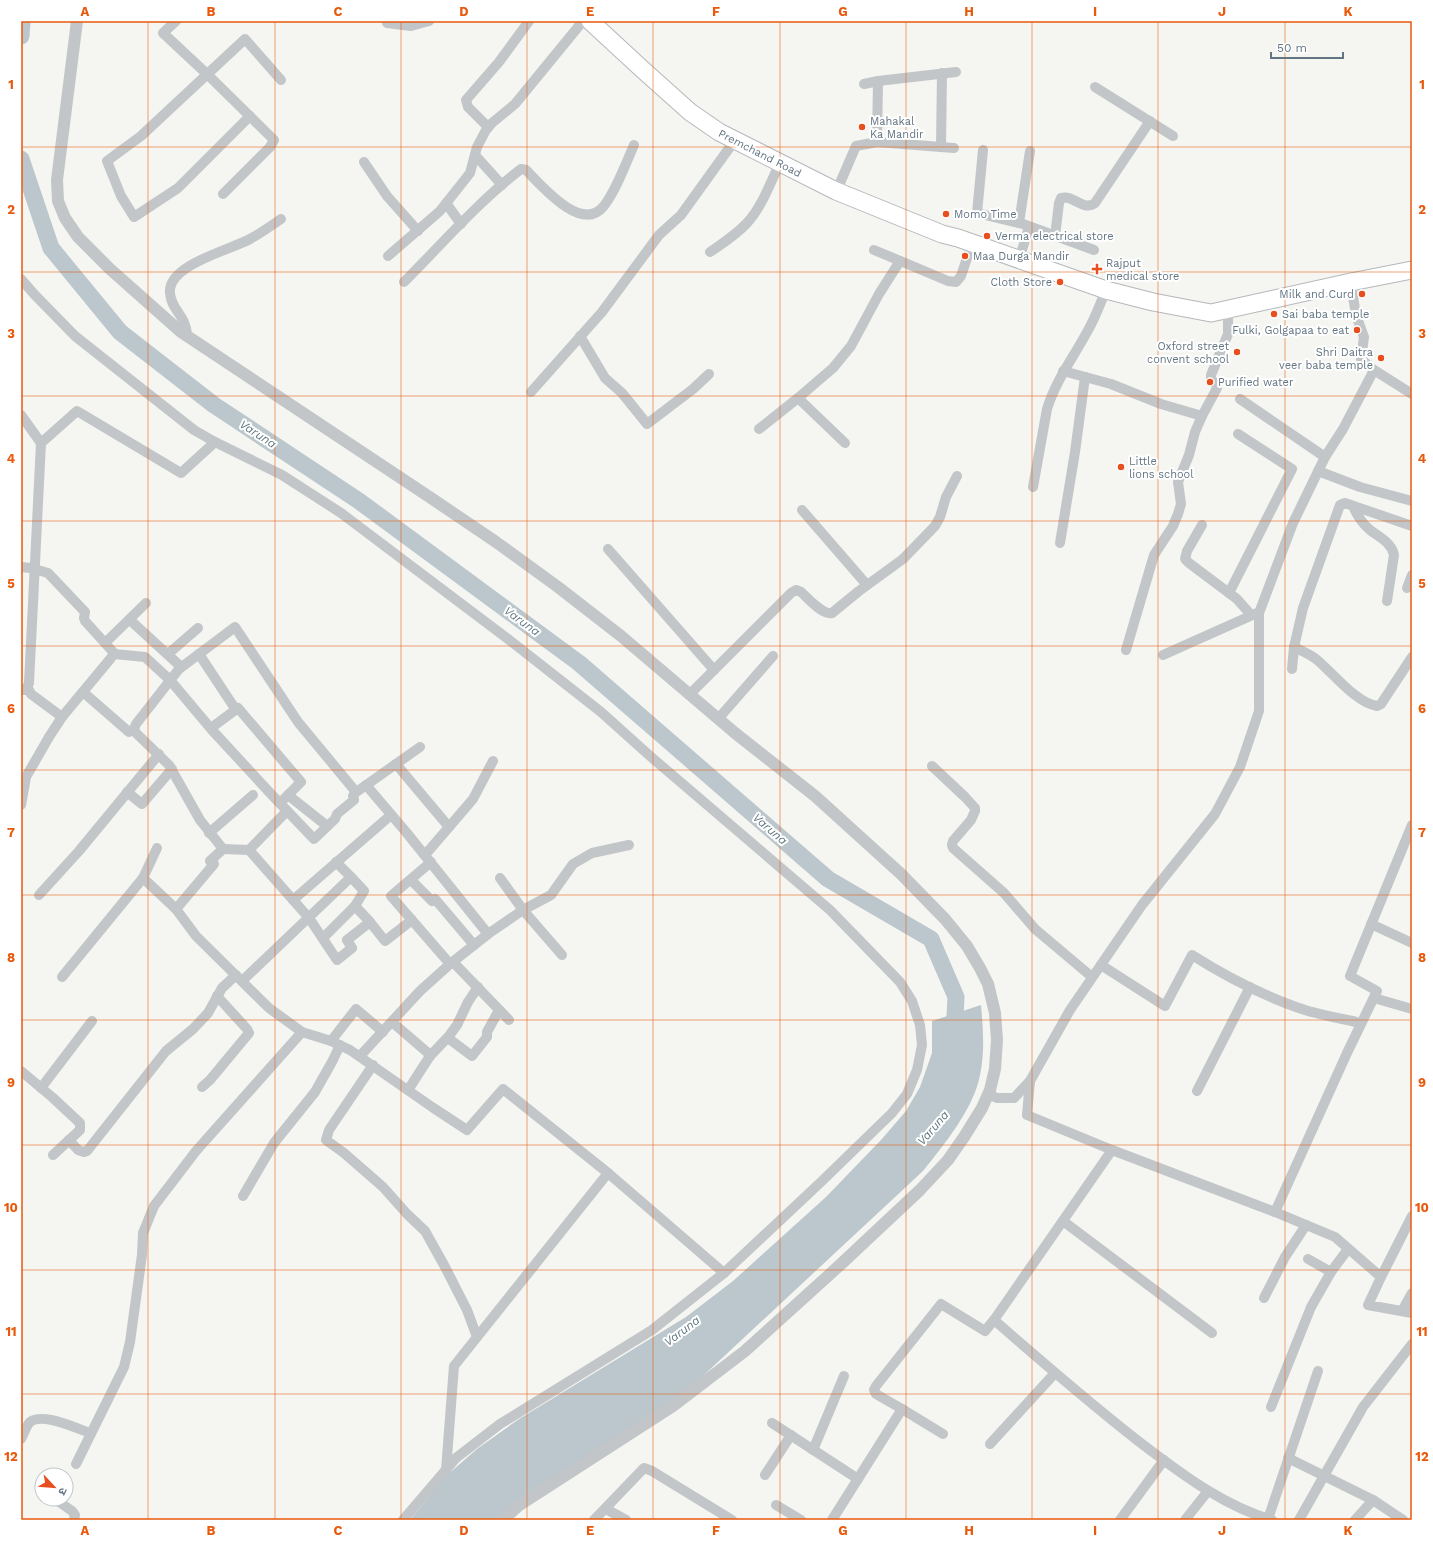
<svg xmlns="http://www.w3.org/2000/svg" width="1433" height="1541" viewBox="0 0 1433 1541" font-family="'Work Sans','Noto Sans Devanagari',sans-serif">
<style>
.water{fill:#bbc7cc}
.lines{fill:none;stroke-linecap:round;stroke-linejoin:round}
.river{stroke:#bbc7cc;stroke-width:17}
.trunk-casing{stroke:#b5b8bb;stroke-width:19}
.minor{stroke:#c2c6c9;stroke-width:10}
.tertiary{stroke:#c2c6c9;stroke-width:12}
.trunk{stroke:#fff;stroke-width:17}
.grid{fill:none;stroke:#e8590c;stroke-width:1;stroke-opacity:0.55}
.poi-dot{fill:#e74f1f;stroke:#fff;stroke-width:1.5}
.labels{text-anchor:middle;stroke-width:4;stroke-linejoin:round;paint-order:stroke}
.poi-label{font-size:11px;fill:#637583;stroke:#fff;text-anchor:start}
.street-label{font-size:11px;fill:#637583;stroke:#fff}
.water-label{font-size:12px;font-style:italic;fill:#5f7780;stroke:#fff}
.neatline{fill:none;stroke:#e8590c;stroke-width:1.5}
.grid-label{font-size:13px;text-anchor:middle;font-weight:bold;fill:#e8590c}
</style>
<rect width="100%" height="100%" fill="#f5f5f1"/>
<path class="water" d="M 981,1005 C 983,1028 985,1052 980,1075 C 974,1108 944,1145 923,1171 L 690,1388 L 640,1422 L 525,1495 L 497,1520 L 410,1520 L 446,1476 L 477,1449 L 519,1419 L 686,1317 L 733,1281 L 826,1197 L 881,1140 L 906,1111 L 920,1087 L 932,1053 L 932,1021 Z"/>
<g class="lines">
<g class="river">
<path d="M 21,36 L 22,21"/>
<path d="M 21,159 L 51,248 L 120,332 L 214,405 L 359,501 L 579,663 L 828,879 L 931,939 L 956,997 L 954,1036"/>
</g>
<defs>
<path id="trunk" d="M 590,21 L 642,69 L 690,112 L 719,132 L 836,191 L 942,234 L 958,238 L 1106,290 L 1153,302 L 1211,313 L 1351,282 L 1412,270"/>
</defs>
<use href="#trunk" class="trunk-casing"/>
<g class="minor">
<path d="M 176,21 L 163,33 L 208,75 L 274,140 L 270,147 L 223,194"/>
<path d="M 387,23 L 411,26 L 429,21"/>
<path d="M 864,84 L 878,81 L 956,72"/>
<path d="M 1095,87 L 1173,136"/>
<path d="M 250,116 L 178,188 L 134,217 L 121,196 L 107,161 L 141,136 L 245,39 L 281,80"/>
<path d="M 488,127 L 468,107 L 466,100 L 499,62 L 529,21"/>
<path d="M 877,142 L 954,148"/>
<path d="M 941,147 L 942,73"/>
<path d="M 983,150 L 977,213 L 1023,224 L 1094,250"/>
<path d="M 475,155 L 502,185"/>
<path d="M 364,162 L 387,196 L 418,231"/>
<path d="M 840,183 L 856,146 L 877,142 L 878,81"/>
<path d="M 446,203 L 461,224"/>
<path d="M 1019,223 L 1030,151"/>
<path d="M 1055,236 L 1059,203 L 1061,198 C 1073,194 1083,212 1095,203 L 1150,121"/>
<path d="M 874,250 L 948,281 L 956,282 L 961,276 L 972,243"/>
<path d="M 710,252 C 723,243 736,235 747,223 C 762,207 770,183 780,163"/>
<path d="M 388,256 L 440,211 L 470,173 L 477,147 L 486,130 L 492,123 L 515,104 L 583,21"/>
<path d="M 1019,260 L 1029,227"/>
<path d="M 1350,278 L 1356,315 L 1364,337 L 1361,359 L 1374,370 L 1343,429 L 1325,457 L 1293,523 L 1259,613 L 1259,711 L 1240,767 L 1215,814 L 1142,905 L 1070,1010 L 1030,1081 L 1027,1115 L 1112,1150 L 1275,1212 L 1335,1237 L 1381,1277 L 1368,1305 L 1412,1313"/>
<path d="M 21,279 L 34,294 L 75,336 L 194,430 L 215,442 L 282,475 L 341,513 L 508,639 L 601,712 L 650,756 L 830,910 L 900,982 L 912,1001 L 920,1025 L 922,1045 L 917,1070 L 907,1094 L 892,1113 L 822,1181 L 724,1273 L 652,1330 L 500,1424 L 456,1458 L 403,1520"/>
<path d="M 404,282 C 442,244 478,202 521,169 L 526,170 C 541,185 581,233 603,207 C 615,193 626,163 634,145"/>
<path d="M 187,335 C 186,315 171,310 170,293 C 167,265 230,250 250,239 C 261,233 271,226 281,219"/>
<path d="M 580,336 L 605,378 L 622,393 L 647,424 L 693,389 L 709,374"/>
<path d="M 1374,370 L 1412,394"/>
<path d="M 1063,371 L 1111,384 L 1161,404 L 1202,416"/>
<path d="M 531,392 L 602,312 L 659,235 L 681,215 L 735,140"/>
<path d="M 798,398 L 845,443"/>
<path d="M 1240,399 L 1325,457"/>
<path d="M 21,415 L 41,443 L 29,683 L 26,690 L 21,690"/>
<path d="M 759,429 L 798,398 L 833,368 L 851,346 L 879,294 L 900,261"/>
<path d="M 41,443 L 77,411 L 181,473 L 215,442"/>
<path d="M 1318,471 L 1360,487 L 1412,501"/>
<path d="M 1033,487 L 1047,409 C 1056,380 1073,358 1087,332 C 1095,319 1100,304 1106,290"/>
<path d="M 1353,506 C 1357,516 1362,523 1370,530 C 1379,537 1392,543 1394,555 L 1387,601"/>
<path d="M 802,510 L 867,585"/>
<path d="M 1202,525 L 1187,551 L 1185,559 L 1189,563 L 1237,599 L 1251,615"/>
<path d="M 1060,543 L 1075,452 L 1085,377"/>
<path d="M 608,549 L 714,670"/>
<path d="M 21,567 L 31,568 L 48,573 L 85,612 L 84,618 L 85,621 L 114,653 L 111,658 L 62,717 L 49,737 L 26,777 L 21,805"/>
<path d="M 1407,588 L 1412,575"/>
<path d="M 1229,593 L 1292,469 L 1238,434"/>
<path d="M 130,620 L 179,665 L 179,669"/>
<path d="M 106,642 L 146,603"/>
<path d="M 1294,647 C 1302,651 1310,654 1316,659 C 1332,672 1356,703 1377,706 L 1381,704 L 1412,657"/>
<path d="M 1126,650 L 1154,555 L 1173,526 L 1178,514 L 1181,504 L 1178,482 L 1189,455 L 1195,432 L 1202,416 L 1217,388 L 1217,386 L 1211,379 L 1211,375 L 1228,334 L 1228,310"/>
<path d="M 114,654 L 145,657 L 170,680 L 212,730 L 271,794 L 314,839 L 335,819 L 337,814 L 354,800 L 353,796 L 355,793 L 420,747"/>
<path d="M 168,654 L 198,628"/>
<path d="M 199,654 L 236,710"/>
<path d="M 1163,655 L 1257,613"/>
<path d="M 1292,669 L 1294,647 L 1303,608 L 1340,505 L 1345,503 L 1412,526"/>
<path d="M 28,688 L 31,694 L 62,717"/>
<path d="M 83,692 L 129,732 L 134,729 L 136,724 L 179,669 L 235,627 L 298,722 L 356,792"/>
<path d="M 689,695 L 791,593 L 796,590 L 801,592 C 808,598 822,615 832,613 L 859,591 L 903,559 L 935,526 L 940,517 L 946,497 L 957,476"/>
<path d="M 718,719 L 773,656"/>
<path d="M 211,728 L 238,708 L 301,782 L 280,803"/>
<path d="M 134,729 L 136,733 L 169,765 L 200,820 L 223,849 L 210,861 L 214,864 L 176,909"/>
<path d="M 396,764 L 449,827"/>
<path d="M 932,766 L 965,797 L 975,808 L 975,811 L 971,820 L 953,841 L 952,845 L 953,848 L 1004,893 L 1035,929 L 1092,977"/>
<path d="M 366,785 L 406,832 L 488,934"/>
<path d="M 127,792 L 142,804 L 172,769"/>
<path d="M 288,795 L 327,826"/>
<path d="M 209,833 L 253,795"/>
<path d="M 157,848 L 143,878 L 176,909 L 196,936 L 269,1008 L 302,1032 L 331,1041 L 350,1050 L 432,1107 L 467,1130 L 503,1089 L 608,1173 L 724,1273"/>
<path d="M 223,849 L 249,850 L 309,918 L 337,960 L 352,948 L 347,940 L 370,922 L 385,941 L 412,920"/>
<path d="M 249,850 L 287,811"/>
<path d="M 425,855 L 473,799 L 493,761"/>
<path d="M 431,862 L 391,896 L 450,964"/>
<path d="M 351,877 L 364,891 L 355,906"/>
<path d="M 500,878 L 523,910 L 562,955"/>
<path d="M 411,880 L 432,901 L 435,899 L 474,945"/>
<path d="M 39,895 L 79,851 L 159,754"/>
<path d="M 293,900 L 391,815"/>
<path d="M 1371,924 L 1412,943"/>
<path d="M 323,938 L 355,906 L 370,922"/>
<path d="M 453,962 L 509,1020"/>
<path d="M 1101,965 L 1165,1006 L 1192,955 C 1225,976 1260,994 1296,1007 C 1317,1015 1340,1018 1361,1023"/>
<path d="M 62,977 L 143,878"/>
<path d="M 242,981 L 351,877 L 336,862"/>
<path d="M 1374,998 L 1412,1009"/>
<path d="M 392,1022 L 428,1053 L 430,1056 L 408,1090"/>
<path d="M 448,1038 L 472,1056 L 487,1037 L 487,1032 L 499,1010"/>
<path d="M 331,1041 L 356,1009 L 383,1032"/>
<path d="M 360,1056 L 420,991 L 450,964 L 488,934 L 523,910 L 551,895 L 573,864 L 592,853 L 629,845"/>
<path d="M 430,1056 L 449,1036 L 457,1025 L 468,1002 L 478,987"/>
<path d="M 373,1065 L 329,1130 L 326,1140 L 344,1153 L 383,1187 L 407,1214 L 425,1231 L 444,1265 L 467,1310 L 477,1337"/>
<path d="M 21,1071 L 52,1097 L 80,1123 L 80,1130 L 53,1155"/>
<path d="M 202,1087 L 210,1080 L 249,1033 L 247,1029 L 217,996"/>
<path d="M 41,1088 L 92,1021"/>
<path d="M 1197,1091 L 1250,987"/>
<path d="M 988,1094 L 997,1098 L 1014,1098 L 1030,1081"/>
<path d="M 69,1140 L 78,1150 L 84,1152 L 87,1151 L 166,1051 L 193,1029 L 208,1013 L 222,988 L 236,975"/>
<path d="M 243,1196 L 274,1143 L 315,1092 L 333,1060 L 340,1045"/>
<path d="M 1275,1212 L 1347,1053 L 1377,991 L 1350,976 L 1412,825"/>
<path d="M 1063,1221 L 1212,1333"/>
<path d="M 1308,1259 L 1331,1272"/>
<path d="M 1381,1277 L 1412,1216"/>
<path d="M 1264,1298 L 1285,1257 L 1306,1225"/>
<path d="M 1402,1311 L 1412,1293"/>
<path d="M 994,1320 C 1045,1364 1096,1409 1150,1450 C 1187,1478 1227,1507 1272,1520"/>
<path d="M 1271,1407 L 1311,1307 L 1331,1272 L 1348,1249"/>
<path d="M 902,1409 L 943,1434"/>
<path d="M 772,1423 L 858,1479"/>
<path d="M 21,1439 C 24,1434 26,1426 30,1422 C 43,1412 77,1429 91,1433"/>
<path d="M 990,1444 L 1055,1373"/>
<path d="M 813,1450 L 844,1376"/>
<path d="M 1288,1458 L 1373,1500 L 1403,1520"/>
<path d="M 76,1464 L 124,1367 L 130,1342 L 142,1255 L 143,1233 L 154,1206 L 196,1151 L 302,1032"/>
<path d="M 446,1470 L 454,1366 L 608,1173"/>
<path d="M 765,1475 L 791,1435"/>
<path d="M 55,1499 L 72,1511 L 75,1515 L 74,1520"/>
<path d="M 776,1505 L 801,1520"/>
<path d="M 606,1509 L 626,1520"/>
<path d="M 1268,1519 L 1318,1371"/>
<path d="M 594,1520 L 644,1468 L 652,1471 L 732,1520"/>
<path d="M 832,1520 L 902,1409 L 876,1394 L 874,1390 L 876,1386 L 941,1304 L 985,1331 L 994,1320 L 1112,1150"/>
<path d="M 1120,1520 L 1164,1460"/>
<path d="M 1185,1520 L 1208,1491"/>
<path d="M 1299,1520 L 1363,1407 L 1412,1344"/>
<path d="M 1355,1520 L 1373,1500"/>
</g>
<path class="tertiary" d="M 77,21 L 57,180 L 58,201 L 65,218 L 78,237 L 110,269 L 181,332 L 431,498 L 496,542 L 558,587 L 621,636 L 735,733 L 815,796 L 901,874 L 945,919 L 967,946 L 980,968 L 988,984 L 995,1013 L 997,1040 L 995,1069 L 990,1090 L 982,1108 L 964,1137 L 948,1160 L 920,1190 L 840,1265 L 745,1351 L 673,1406 L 518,1506 L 503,1520"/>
<use href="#trunk" class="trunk"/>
</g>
<path class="grid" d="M 148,21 L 148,1520M 275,21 L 275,1520M 401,21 L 401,1520M 527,21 L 527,1520M 653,21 L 653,1520M 780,21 L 780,1520M 906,21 L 906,1520M 1032,21 L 1032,1520M 1158,21 L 1158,1520M 1285,21 L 1285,1520M 21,147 L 1412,147M 21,272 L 1412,272M 21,396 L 1412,396M 21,521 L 1412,521M 21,646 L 1412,646M 21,770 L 1412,770M 21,895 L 1412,895M 21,1020 L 1412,1020M 21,1145 L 1412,1145M 21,1270 L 1412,1270M 21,1394 L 1412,1394"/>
<g class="poi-dot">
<circle cx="862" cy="127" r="4"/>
<circle cx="946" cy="214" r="4"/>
<circle cx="987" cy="236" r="4"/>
<circle cx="965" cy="256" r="4"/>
<path d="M1095 263h4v4h4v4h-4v4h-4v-4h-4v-4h4z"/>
<circle cx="1060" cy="282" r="4"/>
<circle cx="1362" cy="294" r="4"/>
<circle cx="1274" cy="314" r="4"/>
<circle cx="1357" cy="330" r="4"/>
<circle cx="1237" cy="352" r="4"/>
<circle cx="1381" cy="358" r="4"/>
<circle cx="1210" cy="382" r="4"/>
<circle cx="1121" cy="467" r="4"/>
</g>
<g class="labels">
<g class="poi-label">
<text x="870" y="125">Mahakal<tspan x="870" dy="13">Ka Mandir</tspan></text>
<text x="954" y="218">Momo Time</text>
<text x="995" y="240">Verma electrical store</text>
<text x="973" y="260">Maa Durga Mandir</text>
<text x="1106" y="267">Rajput<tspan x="1106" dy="13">medical store</tspan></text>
<text x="1052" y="286" text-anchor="end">Cloth Store</text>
<text x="1354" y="298" text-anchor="end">Milk and Curd</text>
<text x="1282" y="318">Sai baba temple</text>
<text x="1349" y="334" text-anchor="end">Fulki, Golgapaa to eat</text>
<text x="1229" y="350" text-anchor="end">Oxford street<tspan x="1229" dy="13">convent school</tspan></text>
<text x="1373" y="356" text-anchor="end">Shri Daitra<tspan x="1373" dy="13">veer baba temple</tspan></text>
<text x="1218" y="386">Purified water</text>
<text x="1129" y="465">Little<tspan x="1129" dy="13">lions school</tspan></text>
</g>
<g class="street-label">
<text transform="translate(760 153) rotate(27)" y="4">Premchand Road</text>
</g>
<g class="water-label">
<text transform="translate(258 434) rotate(33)" y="4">Varuna</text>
<text transform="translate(522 621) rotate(36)" y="4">Varuna</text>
<text transform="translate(770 829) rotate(41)" y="4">Varuna</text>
<text transform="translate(933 1128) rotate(-49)" y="4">Varuna</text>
<text transform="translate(682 1331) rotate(-37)" y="4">Varuna</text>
</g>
</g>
<rect width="1433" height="1541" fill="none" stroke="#ffffff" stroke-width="44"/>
<g transform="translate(54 1487) rotate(116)"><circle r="19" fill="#ffffff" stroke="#c1c8cd"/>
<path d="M0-3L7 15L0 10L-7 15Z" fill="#e74f1f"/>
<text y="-6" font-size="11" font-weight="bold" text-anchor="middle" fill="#637583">उ</text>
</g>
<path d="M1271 52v6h72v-6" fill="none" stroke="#637583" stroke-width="2"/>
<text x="1277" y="52" font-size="12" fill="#637583" stroke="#ffffff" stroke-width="3" paint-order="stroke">50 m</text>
<rect x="22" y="22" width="1389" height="1497" class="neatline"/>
<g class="grid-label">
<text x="85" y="16">A</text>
<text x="211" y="16">B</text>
<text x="338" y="16">C</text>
<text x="464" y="16">D</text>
<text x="590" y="16">E</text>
<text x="716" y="16">F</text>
<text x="843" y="16">G</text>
<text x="969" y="16">H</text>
<text x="1095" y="16">I</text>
<text x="1222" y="16">J</text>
<text x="1348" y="16">K</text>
<text x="11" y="89">1</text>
<text x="1422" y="89">1</text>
<text x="11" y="214">2</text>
<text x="1422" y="214">2</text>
<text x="11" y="338">3</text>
<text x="1422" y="338">3</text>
<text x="11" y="463">4</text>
<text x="1422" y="463">4</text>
<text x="11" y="588">5</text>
<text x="1422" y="588">5</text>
<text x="11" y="713">6</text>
<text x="1422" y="713">6</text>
<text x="11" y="837">7</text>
<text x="1422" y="837">7</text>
<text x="11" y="962">8</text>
<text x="1422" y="962">8</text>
<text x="11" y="1087">9</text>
<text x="1422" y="1087">9</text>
<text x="11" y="1212">10</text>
<text x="1422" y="1212">10</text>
<text x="11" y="1336">11</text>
<text x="1422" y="1336">11</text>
<text x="11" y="1461">12</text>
<text x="1422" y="1461">12</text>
<text x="85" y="1535">A</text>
<text x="211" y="1535">B</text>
<text x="338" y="1535">C</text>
<text x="464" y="1535">D</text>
<text x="590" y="1535">E</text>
<text x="716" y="1535">F</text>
<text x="843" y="1535">G</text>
<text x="969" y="1535">H</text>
<text x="1095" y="1535">I</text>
<text x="1222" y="1535">J</text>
<text x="1348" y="1535">K</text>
</g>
</svg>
